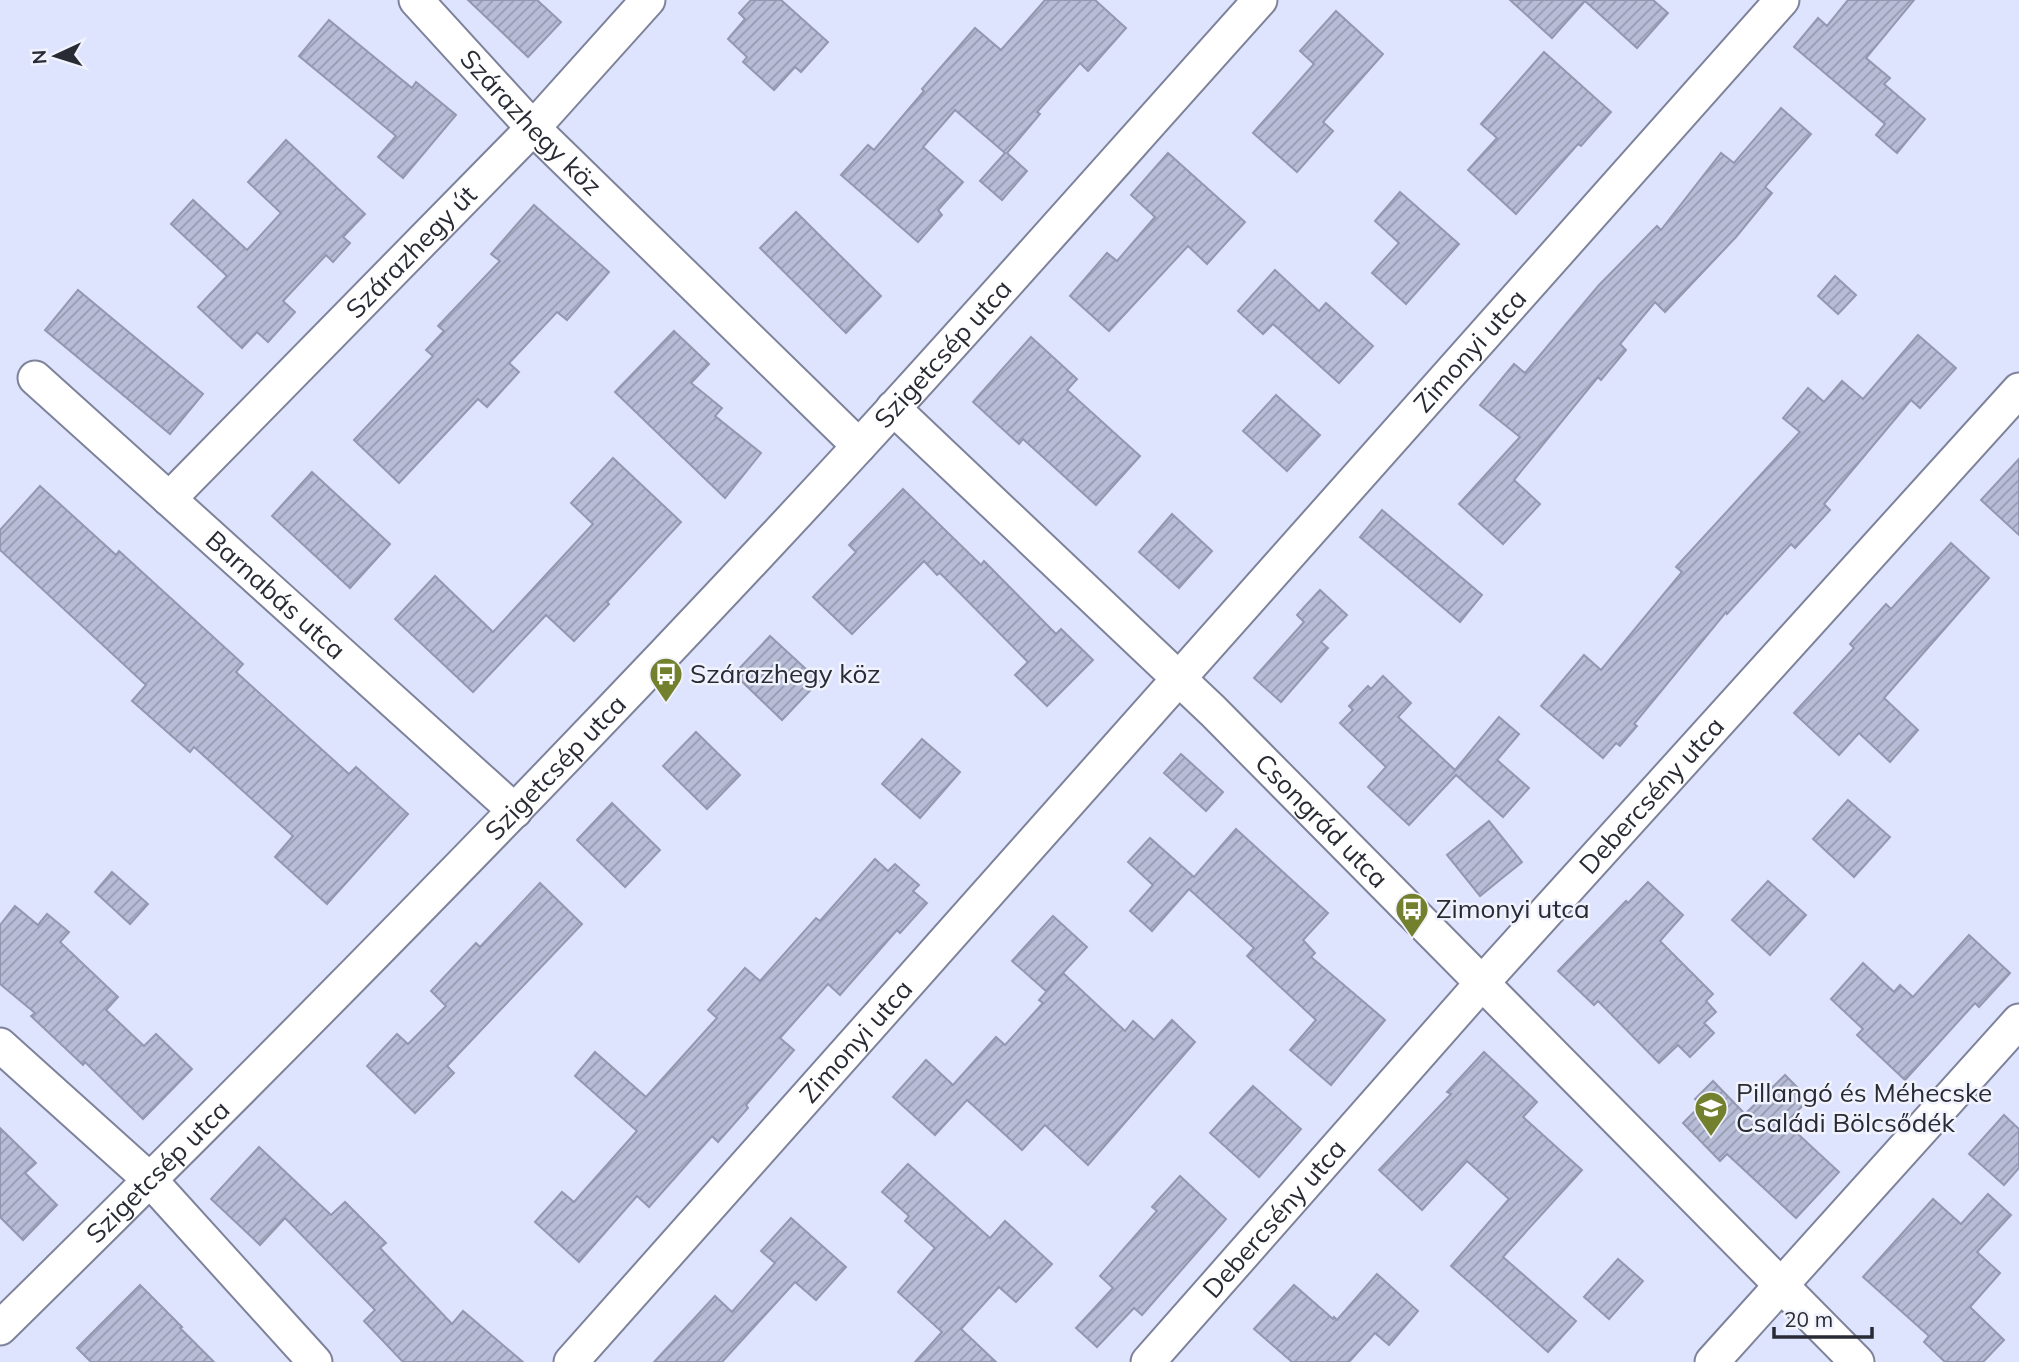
<svg xmlns="http://www.w3.org/2000/svg" width="2019" height="1362" viewBox="0 0 2019 1362" font-family="Mulish,sans-serif">
<style>
.building{fill:url(#building-hatch);stroke:#9397b0;stroke-width:2}
.lines{fill:none;stroke-linecap:round;stroke-linejoin:round}
.street-casing{stroke:#7e839b;stroke-width:37}
.street{stroke:#fff;stroke-width:33}
.labels{text-anchor:middle;stroke-width:5;stroke-linejoin:round;paint-order:stroke}
.street-label{font-size:26px;fill:#282a34;stroke:#f0f2fd}
.poi-label{font-size:26px;fill:#282a34;stroke:#f0f2fd;text-anchor:start}
</style>
<defs>
<pattern id="building-hatch" width="6" height="6" patternUnits="userSpaceOnUse" patternTransform="scale(1.75)"><rect width="6" height="6" fill="#b8bdd7"/><path d="M-1 1l2-2M0 6l6-6M5 7l2-2" fill="none" stroke="#969aaf"/></pattern>
</defs>
<rect width="100%" height="100%" fill="#dfe4fe"/>
<g class="building">
<path d="M 468,0 L 537,0 L 561,22 L 528,57 Z"/>
<path d="M 751,0 L 781,0 L 828,42 L 801,72 L 795,67 L 774,90 L 743,62 L 747,57 L 728,39 L 745,19 L 739,13 Z"/>
<path d="M 1045,0 L 1095,0 L 1126,28 L 1088,71 L 1080,63 L 1037,112 L 1040,114 L 1007,153 L 1027,171 L 1002,200 L 980,181 L 1005,153 L 955,110 L 923,147 L 963,182 L 938,210 L 942,215 L 918,242 L 841,175 L 868,145 L 874,150 L 924,91 L 922,89 L 975,28 L 1001,50 Z"/>
<path d="M 1510,0 L 1653,0 L 1668,13 L 1637,48 L 1585,1 L 1552,38 Z"/>
<path d="M 1848,0 L 1914,0 L 1866,58 L 1890,78 L 1884,84 L 1925,119 L 1897,153 L 1876,135 L 1885,124 L 1794,47 L 1818,18 L 1827,26 Z"/>
<path d="M 1336,11 L 1383,54 L 1323,122 L 1333,131 L 1297,172 L 1253,133 L 1314,64 L 1300,51 Z"/>
<path d="M 329,20 L 412,88 L 416,82 L 456,115 L 403,178 L 378,157 L 396,136 L 299,56 Z"/>
<path d="M 1544,52 L 1611,112 L 1581,146 L 1578,144 L 1516,214 L 1468,170 L 1497,138 L 1481,124 Z"/>
<path d="M 1781,108 L 1811,134 L 1765,187 L 1772,193 L 1736,237 L 1665,312 L 1655,302 L 1620,344 L 1626,350 L 1601,380 L 1598,377 L 1514,480 L 1540,504 L 1503,544 L 1459,504 L 1520,437 L 1480,405 L 1514,364 L 1525,373 L 1599,285 L 1657,226 L 1661,230 L 1721,153 L 1734,163 Z"/>
<path d="M 286,140 L 365,214 L 343,237 L 350,243 L 333,262 L 326,255 L 283,301 L 295,312 L 268,342 L 257,332 L 242,348 L 198,307 L 227,276 L 171,224 L 193,200 L 247,250 L 281,213 L 248,182 Z"/>
<path d="M 1168,153 L 1245,222 L 1207,264 L 1188,246 L 1109,331 L 1070,296 L 1107,253 L 1117,261 L 1155,217 L 1131,195 Z"/>
<path d="M 1400,192 L 1459,244 L 1406,304 L 1372,273 L 1399,243 L 1375,221 Z"/>
<path d="M 534,205 L 609,272 L 567,320 L 557,312 L 509,363 L 519,372 L 487,407 L 478,399 L 399,483 L 354,440 L 433,356 L 426,350 L 444,331 L 438,326 L 500,261 L 491,254 Z"/>
<path d="M 796,212 L 881,296 L 846,333 L 760,248 Z"/>
<path d="M 1275,270 L 1319,311 L 1326,303 L 1373,346 L 1339,383 L 1273,324 L 1263,334 L 1238,311 Z"/>
<path d="M 1835,276 L 1856,295 L 1838,314 L 1818,296 Z"/>
<path d="M 78,290 L 203,394 L 170,434 L 45,330 Z"/>
<path d="M 674,331 L 709,364 L 691,383 L 722,408 L 715,416 L 761,453 L 725,498 L 615,392 Z"/>
<path d="M 1918,335 L 1956,368 L 1920,408 L 1911,400 L 1824,504 L 1830,510 L 1795,548 L 1791,544 L 1727,614 L 1726,612 L 1634,724 L 1637,726 L 1620,746 L 1616,743 L 1603,758 L 1541,706 L 1584,655 L 1601,670 L 1682,572 L 1676,567 L 1800,432 L 1783,418 L 1808,388 L 1824,402 L 1842,381 L 1863,399 Z"/>
<path d="M 1031,337 L 1077,379 L 1067,390 L 1140,456 L 1096,505 L 1023,439 L 1019,444 L 973,402 Z"/>
<path d="M 1276,395 L 1320,435 L 1287,471 L 1243,431 Z"/>
<path d="M 613,458 L 681,522 L 607,602 L 609,604 L 574,641 L 546,615 L 473,692 L 395,619 L 435,576 L 493,632 L 593,524 L 571,503 Z"/>
<path d="M 2019,459 L 2019,535 L 1981,500 Z"/>
<path d="M 312,472 L 390,544 L 350,588 L 272,516 Z"/>
<path d="M 40,486 L 116,555 L 119,551 L 243,664 L 236,672 L 349,774 L 356,767 L 408,814 L 327,904 L 275,857 L 293,836 L 194,747 L 190,752 L 132,701 L 146,685 L 0,550 L 0,530 Z"/>
<path d="M 903,489 L 981,565 L 984,561 L 1056,634 L 1061,629 L 1093,660 L 1047,706 L 1015,675 L 1028,662 L 940,573 L 937,575 L 924,561 L 852,634 L 813,597 L 856,552 L 849,545 Z"/>
<path d="M 1382,510 L 1482,595 L 1460,622 L 1360,537 Z"/>
<path d="M 1172,514 L 1212,551 L 1179,588 L 1139,552 Z"/>
<path d="M 1951,543 L 1989,578 L 1884,698 L 1918,730 L 1890,762 L 1859,733 L 1839,755 L 1794,713 L 1854,648 L 1850,644 L 1886,604 L 1891,609 Z"/>
<path d="M 1320,590 L 1347,615 L 1321,642 L 1328,648 L 1281,702 L 1254,678 L 1304,622 L 1297,615 Z"/>
<path d="M 770,636 L 819,681 L 782,720 L 734,674 Z"/>
<path d="M 1383,676 L 1411,703 L 1398,717 L 1455,770 L 1499,717 L 1519,734 L 1497,760 L 1529,788 L 1503,817 L 1456,775 L 1409,825 L 1368,787 L 1386,767 L 1340,723 L 1353,710 L 1349,706 L 1368,686 L 1371,689 Z"/>
<path d="M 696,732 L 740,775 L 707,809 L 663,766 Z"/>
<path d="M 922,739 L 960,772 L 920,818 L 882,784 Z"/>
<path d="M 1181,754 L 1223,792 L 1206,811 L 1164,773 Z"/>
<path d="M 1848,800 L 1890,837 L 1854,877 L 1813,839 Z"/>
<path d="M 612,803 L 660,850 L 625,887 L 577,840 Z"/>
<path d="M 1489,821 L 1522,862 L 1480,896 L 1447,855 Z"/>
<path d="M 1236,829 L 1328,913 L 1303,940 L 1315,953 L 1311,957 L 1385,1020 L 1331,1085 L 1290,1050 L 1316,1020 L 1247,956 L 1254,948 L 1189,889 L 1152,931 L 1130,911 L 1153,885 L 1128,862 L 1150,838 L 1194,877 Z"/>
<path d="M 875,859 L 888,871 L 895,864 L 919,885 L 913,891 L 927,903 L 900,933 L 897,930 L 840,995 L 828,984 L 780,1038 L 794,1050 L 746,1105 L 748,1108 L 718,1142 L 712,1136 L 649,1207 L 637,1196 L 579,1262 L 535,1222 L 562,1192 L 574,1202 L 637,1131 L 575,1076 L 595,1052 L 646,1097 L 717,1018 L 708,1010 L 745,968 L 760,981 L 816,918 L 820,921 Z"/>
<path d="M 112,872 L 148,904 L 130,924 L 95,892 Z"/>
<path d="M 1768,881 L 1806,915 L 1770,955 L 1732,920 Z"/>
<path d="M 1648,882 L 1683,915 L 1660,941 L 1713,994 L 1706,1001 L 1716,1012 L 1704,1023 L 1714,1033 L 1690,1057 L 1678,1045 L 1659,1063 L 1598,1001 L 1594,1005 L 1558,971 L 1626,901 L 1628,903 Z"/>
<path d="M 540,883 L 582,924 L 447,1066 L 454,1073 L 415,1113 L 367,1066 L 397,1034 L 408,1044 L 446,1006 L 431,991 L 476,943 L 480,947 Z"/>
<path d="M 15,906 L 38,925 L 47,914 L 69,932 L 60,942 L 118,997 L 106,1010 L 144,1046 L 156,1034 L 192,1069 L 143,1119 L 85,1062 L 83,1065 L 31,1016 L 35,1013 L 0,984 L 0,925 Z"/>
<path d="M 1053,916 L 1087,947 L 1046,991 L 1012,961 Z"/>
<path d="M 1969,935 L 2010,973 L 1979,1007 L 1975,1003 L 1905,1080 L 1857,1035 L 1863,1029 L 1831,999 L 1863,963 L 1894,992 L 1900,985 L 1913,997 Z"/>
<path d="M 1063,973 L 1125,1031 L 1133,1021 L 1154,1040 L 1172,1020 L 1195,1042 L 1088,1165 L 1045,1125 L 1022,1150 L 967,1100 L 935,1135 L 893,1097 L 926,1060 L 953,1085 L 996,1037 L 1005,1045 L 1043,1003 L 1039,1000 Z"/>
<path d="M 1484,1052 L 1537,1102 L 1523,1117 L 1582,1170 L 1503,1257 L 1576,1321 L 1548,1352 L 1451,1266 L 1509,1199 L 1467,1161 L 1422,1210 L 1379,1170 L 1451,1094 L 1447,1092 Z"/>
<path d="M 1785,1075 L 1809,1099 L 1786,1123 L 1839,1172 L 1796,1218 L 1727,1154 L 1720,1161 L 1683,1123 L 1701,1105 L 1695,1099 L 1713,1081 L 1745,1114 Z"/>
<path d="M 1253,1086 L 1301,1129 L 1259,1177 L 1210,1133 Z"/>
<path d="M 2004,1115 L 2019,1129 L 2019,1168 L 2004,1185 L 1969,1154 Z"/>
<path d="M 0,1128 L 36,1163 L 25,1173 L 57,1205 L 23,1240 L 0,1217 Z"/>
<path d="M 259,1147 L 331,1215 L 345,1202 L 386,1243 L 380,1248 L 452,1324 L 463,1311 L 523,1362 L 403,1362 L 364,1321 L 375,1310 L 285,1218 L 260,1245 L 211,1199 Z"/>
<path d="M 908,1164 L 990,1238 L 1005,1221 L 1052,1264 L 1016,1302 L 999,1287 L 961,1329 L 996,1362 L 915,1362 L 942,1332 L 898,1292 L 935,1248 L 905,1221 L 909,1216 L 882,1192 Z"/>
<path d="M 1180,1176 L 1226,1219 L 1142,1315 L 1134,1308 L 1097,1347 L 1076,1328 L 1113,1288 L 1100,1276 L 1157,1211 L 1152,1207 Z"/>
<path d="M 1988,1194 L 2011,1215 L 1977,1252 L 2000,1273 L 1970,1307 L 2004,1340 L 1983,1362 L 1945,1362 L 1924,1342 L 1929,1336 L 1863,1277 L 1933,1199 L 1961,1224 Z"/>
<path d="M 791,1218 L 846,1267 L 816,1300 L 795,1282 L 722,1362 L 654,1362 L 715,1296 L 732,1312 L 775,1263 L 761,1251 Z"/>
<path d="M 1618,1259 L 1643,1281 L 1609,1319 L 1584,1297 Z"/>
<path d="M 1377,1274 L 1418,1311 L 1389,1345 L 1375,1333 L 1349,1362 L 1292,1362 L 1254,1329 L 1294,1285 L 1333,1319 L 1334,1317 L 1337,1320 Z"/>
<path d="M 140,1285 L 182,1327 L 180,1328 L 214,1362 L 91,1362 L 77,1348 Z"/>
</g>
<g class="lines">
<defs>
<g id="street">
<path id="s1" d="M 416,0 L 533,128 L 859,446"/>
<path id="s2" d="M 35,378 L 515,811"/>
<path id="s3" d="M 893,408 L 1213,711 L 1857,1362"/>
<path id="s4" d="M 169,499 L 533,128 L 648,0"/>
<path d="M 0,1045 L 150,1180 L 315,1362"/>
<path id="s5" d="M 0,1328 C 293,1040 582,747 860,445 C 995,298 1127,148 1260,0"/>
<path id="s6" d="M 571,1362 L 1782,0"/>
<path id="s7" d="M 1148,1362 L 1482,983 L 2019,390"/>
<path d="M 1712,1362 L 2019,1021"/>
</g>
</defs>
<use href="#street" class="street-casing"/>
<use href="#street" class="street"/>
</g>
<defs>
<symbol id="bus-pin" viewBox="-11 -11 22 30"><path d="M0 17L-7.5 6A9.5 9.5 0 1 1 7.5 6Z" fill="#73802e" stroke="#f0f2fd"/><path d="M-5-6H5V4H4V6H2V4H-2V6H-4V4H-5ZM-3.5-4V0h7V-4ZM-3.5 1.2v1.5H-2V1.2ZM2 1.2v1.5H3.5V1.2Z" fill="#fff"/></symbol>
<symbol id="school-pin" viewBox="-11 -11 22 30"><path d="M0 17L-7.5 6A9.5 9.5 0 1 1 7.5 6Z" fill="#73802e" stroke="#f0f2fd"/><path d="M0-5L7-2L0 1L-7-2ZM-4 1L0 2.5L4 1V4Q0 6-4 4Z" fill="#fff"/></symbol>
</defs>
<g fill-rule="evenodd">
<use href="#bus-pin" x="647" y="655" width="38" height="52"/>
<use href="#bus-pin" x="1393" y="890" width="38" height="52"/>
<use href="#school-pin" x="1692" y="1089" width="38" height="52"/>
</g>
<g class="labels">
<g class="street-label">
<text dy="9" stroke="none"><textPath href="#s1" startOffset="168">Szárazhegy köz</textPath></text>
<text dy="9" stroke="none"><textPath href="#s4" startOffset="346">Szárazhegy út</textPath></text>
<text dy="9" stroke="none"><textPath href="#s6" startOffset="1353">Zimonyi utca</textPath></text>
<text dy="9" stroke="none"><textPath href="#s5" startOffset="1356">Szigetcsép utca</textPath></text>
<text dy="9" stroke="none"><textPath href="#s2" startOffset="324">Barnabás utca</textPath></text>
<text dy="9" stroke="none"><textPath href="#s5" startOffset="789">Szigetcsép utca</textPath></text>
<text dy="9" stroke="none"><textPath href="#s7" startOffset="758">Debercsény utca</textPath></text>
<text dy="9" stroke="none"><textPath href="#s3" startOffset="595">Csongrád utca</textPath></text>
<text dy="9" stroke="none"><textPath href="#s6" startOffset="429">Zimonyi utca</textPath></text>
<text dy="9" stroke="none"><textPath href="#s5" startOffset="222">Szigetcsép utca</textPath></text>
<text dy="9" stroke="none"><textPath href="#s7" startOffset="191">Debercsény utca</textPath></text>
</g>
<g class="poi-label">
<text x="690" y="683">Szárazhegy köz</text>
<text x="1436" y="918">Zimonyi utca</text>
<text x="1736" y="1102">Pillangó és Méhecske<tspan x="1736" dy="30">Családi Bölcsődék</tspan></text>
</g>
</g>
<g transform="translate(56 56) rotate(266)" stroke="#f0f2fd" stroke-width="5" paint-order="stroke">
<path d="M0-5L12 26L0 18L-12 26Z" fill="#282a34"/>
<text y="-10" font-size="19" font-weight="bold" text-anchor="middle" fill="#282a34">N</text>
</g>
<path d="M1774 1327v10h98v-10" fill="none" stroke="#282a34" stroke-width="3.5"/>
<text x="1784" y="1327" font-size="21" fill="#282a34" stroke="#f0f2fd" stroke-width="5" paint-order="stroke">20 m</text>
</svg>
